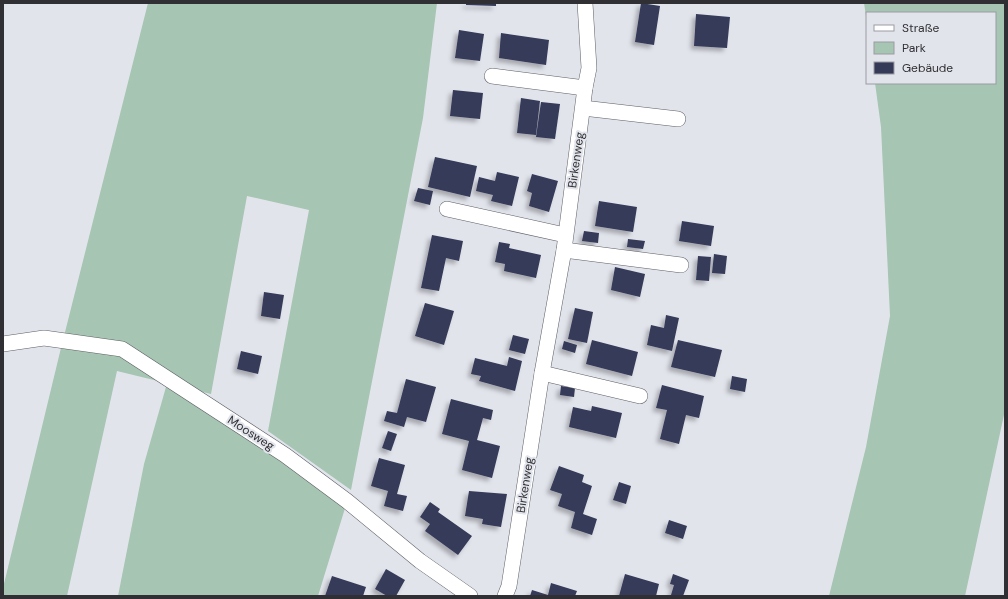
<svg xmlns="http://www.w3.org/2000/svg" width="1008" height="599" viewBox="0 0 1008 599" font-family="'DM Sans',sans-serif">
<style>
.green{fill:#a6c5b2}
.building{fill:#353a58;filter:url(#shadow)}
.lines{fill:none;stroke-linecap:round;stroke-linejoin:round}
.minor-casing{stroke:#5d5f66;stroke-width:16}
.minor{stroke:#fff;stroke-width:15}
.labels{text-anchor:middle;stroke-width:4;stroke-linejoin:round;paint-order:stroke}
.street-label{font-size:12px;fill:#303034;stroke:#e2e4ec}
</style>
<defs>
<filter id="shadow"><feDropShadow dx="-3.5" dy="3.5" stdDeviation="2" flood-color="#0004"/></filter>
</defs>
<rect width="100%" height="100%" fill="#e2e4ec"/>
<g class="green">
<path d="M 148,3 L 437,3 L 423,118 L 351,490 L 268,431 L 309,210 L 247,196 L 211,394 L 117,371 L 67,596 L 3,596 L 3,588 L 60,352 Z"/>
<path d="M 864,3 L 1005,3 L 1005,410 L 965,596 L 829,596 L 866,447 L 890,316 L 881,127 L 875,83 L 995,83 L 995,13 L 867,13 L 867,23 Z"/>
<path d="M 166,387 L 248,438 L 346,505 L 318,596 L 118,596 L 144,464 Z"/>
</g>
<g class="building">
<path d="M 466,3 L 496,3 L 496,6 L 466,5 Z"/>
<path d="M 641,3 L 660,6 L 654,45 L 635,42 Z"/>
<path d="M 696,14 L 730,17 L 727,48 L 694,46 Z"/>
<path d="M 459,30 L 484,34 L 480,61 L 455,58 Z"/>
<path d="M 501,33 L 549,40 L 546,65 L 499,58 Z"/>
<path d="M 453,90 L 483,93 L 480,119 L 450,116 Z"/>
<path d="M 521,98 L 540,101 L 536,135 L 517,133 Z"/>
<path d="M 541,102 L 560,104 L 555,139 L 536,137 Z"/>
<path d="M 435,157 L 477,166 L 470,197 L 428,187 Z"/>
<path d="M 497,172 L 519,177 L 512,206 L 491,201 L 493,195 L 476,191 L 479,177 L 495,181 Z"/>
<path d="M 532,174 L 558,181 L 549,212 L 529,206 L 532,193 L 527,191 Z"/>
<path d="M 418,188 L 433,191 L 430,205 L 414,201 Z"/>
<path d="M 599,201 L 637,207 L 633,232 L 595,226 Z"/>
<path d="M 682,221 L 714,226 L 711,246 L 679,241 Z"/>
<path d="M 584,231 L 599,233 L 598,243 L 582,241 Z"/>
<path d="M 432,235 L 463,241 L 459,261 L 446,258 L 439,291 L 421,288 Z"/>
<path d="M 628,239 L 645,241 L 643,249 L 627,247 Z"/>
<path d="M 499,242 L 510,244 L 509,248 L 541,255 L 536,278 L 504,271 L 505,264 L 495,262 Z"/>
<path d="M 714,254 L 727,256 L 725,274 L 712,273 Z"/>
<path d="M 698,256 L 711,257 L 709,281 L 696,280 Z"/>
<path d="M 615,267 L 645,274 L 640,297 L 611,290 Z"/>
<path d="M 264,292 L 284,295 L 280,319 L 261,316 Z"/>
<path d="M 425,303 L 454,311 L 444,345 L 415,336 Z"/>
<path d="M 575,308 L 593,312 L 587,343 L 568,339 Z"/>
<path d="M 666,315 L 679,318 L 672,351 L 647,345 L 651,325 L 664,328 Z"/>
<path d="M 513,335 L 529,339 L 525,354 L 509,350 Z"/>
<path d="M 592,340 L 638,352 L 632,376 L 586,364 Z"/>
<path d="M 678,340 L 722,350 L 715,377 L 671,367 Z"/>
<path d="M 564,341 L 577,345 L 575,353 L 562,349 Z"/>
<path d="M 241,351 L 262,356 L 258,374 L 237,369 Z"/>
<path d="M 509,357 L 522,361 L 515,391 L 479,381 L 481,376 L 471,374 L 475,358 L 507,366 Z"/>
<path d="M 732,376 L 747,379 L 745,392 L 730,389 Z"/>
<path d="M 406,379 L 436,387 L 426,422 L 407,417 L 404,427 L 384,421 L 387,411 L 397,413 Z"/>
<path d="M 662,385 L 704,396 L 699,418 L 686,415 L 679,444 L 660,439 L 667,410 L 656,408 Z"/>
<path d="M 561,386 L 575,388 L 574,397 L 560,395 Z"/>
<path d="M 451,399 L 493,410 L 491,420 L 483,418 L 477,440 L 500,446 L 492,478 L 462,470 L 469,441 L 442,434 Z"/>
<path d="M 592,406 L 622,413 L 616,438 L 569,427 L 573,407 L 591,411 Z"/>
<path d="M 388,431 L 397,434 L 391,451 L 382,448 Z"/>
<path d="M 379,458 L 405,465 L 397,494 L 407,496 L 403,511 L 384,506 L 388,491 L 371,486 Z"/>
<path d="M 559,466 L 584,475 L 582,482 L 592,486 L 583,514 L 597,519 L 592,535 L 571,528 L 575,512 L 558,506 L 562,494 L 550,490 Z"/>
<path d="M 619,482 L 631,486 L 626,504 L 613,500 Z"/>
<path d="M 469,491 L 507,494 L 501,527 L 482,524 L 483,519 L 465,516 Z"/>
<path d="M 430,502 L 440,509 L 438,512 L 472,536 L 458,555 L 425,531 L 430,524 L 420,517 Z"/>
<path d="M 669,520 L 687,526 L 683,539 L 665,533 Z"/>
<path d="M 386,569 L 405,580 L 396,596 L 387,596 L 375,589 Z"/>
<path d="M 625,574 L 659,584 L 656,596 L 619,596 Z"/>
<path d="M 673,574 L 689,580 L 683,596 L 671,595 L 674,585 L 670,584 Z"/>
<path d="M 332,576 L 366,587 L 363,596 L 325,596 Z"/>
<path d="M 551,583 L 577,591 L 575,596 L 530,596 L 532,590 L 548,595 Z"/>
</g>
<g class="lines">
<defs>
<g id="minor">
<path d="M 492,76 L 585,88"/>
<path d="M 583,108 L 678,119"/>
<path d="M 447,209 L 565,235"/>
<path d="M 564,250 L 681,265"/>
<path d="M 3,344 L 44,338 L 122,349 L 285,455 L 347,501 L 420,561 L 470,596"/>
<path d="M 542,373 L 640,396"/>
<path d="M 505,596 L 509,586 L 542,373 L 564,250 L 585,88 L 589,68 L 585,3"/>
</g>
</defs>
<use href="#minor" class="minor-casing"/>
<use href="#minor" class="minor"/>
</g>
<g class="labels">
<g class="street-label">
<text transform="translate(576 160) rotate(-82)" y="4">Birkenweg</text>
<text transform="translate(251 433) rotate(33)" y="4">Moosweg</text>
<text transform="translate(525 485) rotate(-81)" y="4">Birkenweg</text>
</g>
</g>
<rect width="1008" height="599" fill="none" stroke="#303034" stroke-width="8"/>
<rect x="866" y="12" width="130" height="72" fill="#e2e4ec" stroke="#9b9ca2"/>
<rect x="874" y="25" width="20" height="6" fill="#ffffff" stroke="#9b9ca2"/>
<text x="902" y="32" font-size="12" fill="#303034">Straße</text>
<rect x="874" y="42" width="20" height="12" fill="#a6c5b2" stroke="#9b9ca2"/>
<text x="902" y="52" font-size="12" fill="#303034">Park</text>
<rect x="874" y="62" width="20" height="12" fill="#353a58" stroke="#9b9ca2"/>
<text x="902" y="72" font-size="12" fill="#303034">Gebäude</text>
</svg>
